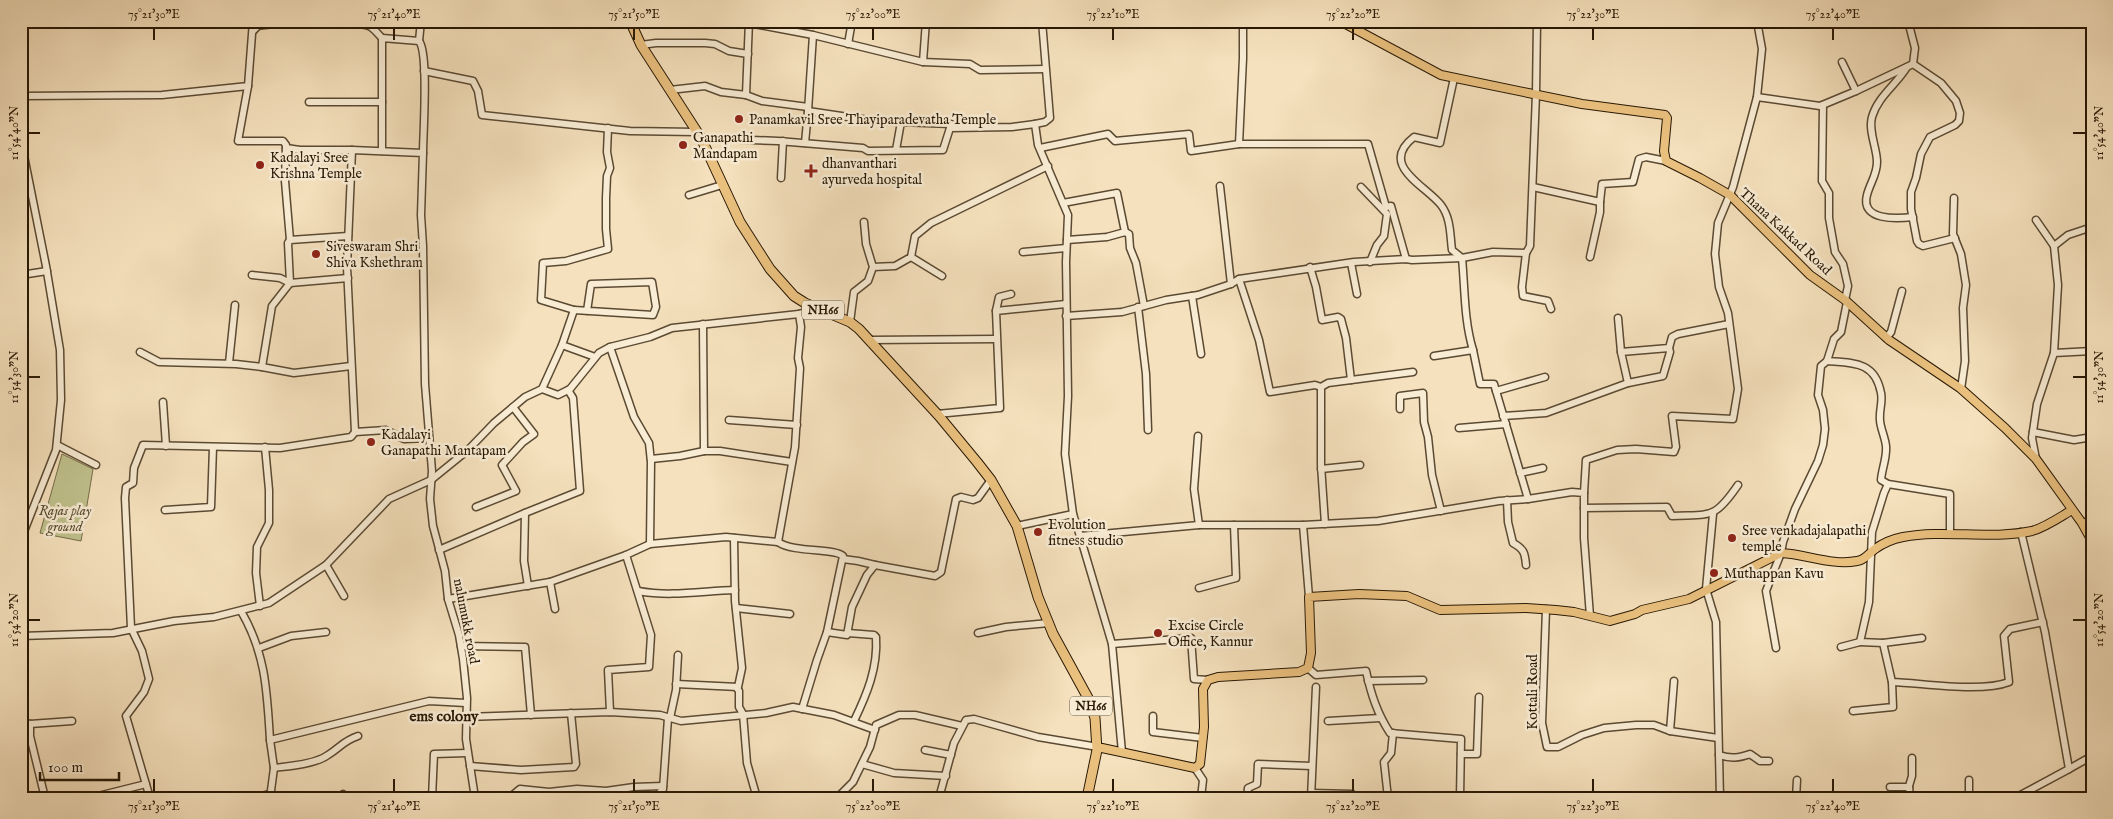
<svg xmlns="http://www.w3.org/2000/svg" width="2113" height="819" viewBox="0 0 2113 819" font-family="'IM FELL English',serif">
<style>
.green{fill:#c0c28e;stroke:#746d4a}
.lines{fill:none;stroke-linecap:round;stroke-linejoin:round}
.minor-casing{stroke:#5b4a33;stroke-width:9}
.major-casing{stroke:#281805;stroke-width:10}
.highway-casing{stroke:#281805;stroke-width:11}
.minor{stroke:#f8ecd4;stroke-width:6}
.major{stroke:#eac07e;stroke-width:8}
.highway{stroke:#eac07e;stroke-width:9}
.ticks{fill:none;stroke:#281805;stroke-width:2}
.poi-dot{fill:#8f2418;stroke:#f8ecd4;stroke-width:2}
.labels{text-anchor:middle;stroke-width:5;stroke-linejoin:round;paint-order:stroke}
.shield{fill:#f8ecd4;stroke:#665843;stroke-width:1}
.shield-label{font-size:12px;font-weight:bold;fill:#281805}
.poi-label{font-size:14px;fill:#281805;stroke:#f8ecd4;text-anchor:start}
.street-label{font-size:14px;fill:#281805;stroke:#f8ecd4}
.park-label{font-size:14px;font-style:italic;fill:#564b2e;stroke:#f8ecd4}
.neighbourhood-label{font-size:15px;font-weight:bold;fill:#281805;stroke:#f8ecd4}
.neatline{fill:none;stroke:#281805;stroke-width:2}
.ticks-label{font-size:12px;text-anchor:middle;fill:#281805}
</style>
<rect width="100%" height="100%" fill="#f5e1bd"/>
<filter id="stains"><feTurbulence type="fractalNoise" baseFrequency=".004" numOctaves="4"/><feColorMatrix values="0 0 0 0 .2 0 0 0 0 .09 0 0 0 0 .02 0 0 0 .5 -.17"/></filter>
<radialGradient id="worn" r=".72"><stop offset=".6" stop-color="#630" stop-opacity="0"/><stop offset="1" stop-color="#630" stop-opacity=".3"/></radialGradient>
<path class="green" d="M 62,454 L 93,469 L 81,541 L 40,533 Z"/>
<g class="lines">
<defs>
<g id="minor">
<path d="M 1042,21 L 1050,118 L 1045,122 L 1035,124 L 1038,145 L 1068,215 L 1066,262 L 1068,396 L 1065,454 L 1073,514"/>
<path d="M 749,23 L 813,35 L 923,62 L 970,64 L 980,70 L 1045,69"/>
<path d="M 253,31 L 258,26 C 274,23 359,20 371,27 C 375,30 379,35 382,38"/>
<path d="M 419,41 L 421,21"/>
<path d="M 848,44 L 852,21"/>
<path d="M 641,45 L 656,43 L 705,43 L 715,44 L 729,51 L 748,54"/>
<path d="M 923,62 L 926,21"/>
<path d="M 1842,62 L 1856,91"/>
<path d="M 1913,64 L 1941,83 L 1956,101 L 1960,113 L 1959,121 L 1955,125 L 1930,137 L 1921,154 L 1916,178 L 1911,192 L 1911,209 L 1917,241 L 1919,244 L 1923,246 L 1955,238"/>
<path d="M 1907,67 C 1897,84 1878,96 1872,117 C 1868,131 1877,148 1877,162 C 1877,175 1870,183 1867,195 C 1860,221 1897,219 1913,217"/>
<path d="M 424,71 L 473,81 L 478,91 L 482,115 L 630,131 L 696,132"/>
<path d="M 1454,78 L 1440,143 L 1414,137 C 1378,165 1425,185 1441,205 C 1451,218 1450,235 1452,250 L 1462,258 C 1465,290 1464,320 1473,350"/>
<path d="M 248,86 L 238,141 L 283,141 L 286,145 L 285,181 L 290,240"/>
<path d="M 670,90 L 705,86 L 721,92 L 746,95 L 749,21"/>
<path d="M 746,95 L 762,101 L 808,107"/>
<path d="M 21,96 L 162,95 L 248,86 L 253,21"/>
<path d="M 1757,97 L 1820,106 L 1856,91 L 1913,64 L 1915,48 L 1908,21"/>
<path d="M 309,102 L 382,102"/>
<path d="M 1823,105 L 1822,181 L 1829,193 L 1829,218 L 1835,252 L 1843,264 L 1848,286 L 1845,300"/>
<path d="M 808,111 L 813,35"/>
<path d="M 701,138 L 778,141 L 863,148 L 868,151 L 943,150 L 950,128 L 1012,127 L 1035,124"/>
<path d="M 21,141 L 46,266 L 60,350 L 61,400 L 56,450 L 21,539"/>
<path d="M 805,143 L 808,111 L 875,121 L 951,124 L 950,128"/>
<path d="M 1239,144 L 1243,58 L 1243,21"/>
<path d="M 286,148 L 300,150 L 352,150"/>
<path d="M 1040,148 L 1108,134 L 1115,141 L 1189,134 L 1191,151 L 1239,144 L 1368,144 L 1386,207 L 1391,206 L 1406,259"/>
<path d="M 896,150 L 901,122"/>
<path d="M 382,151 L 382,38 L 419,41 C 429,53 423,133 423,153"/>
<path d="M 781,178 L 783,141"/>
<path d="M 1220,186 L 1231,284"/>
<path d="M 1361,187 L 1387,214 L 1384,236 L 1377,245 L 1370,262"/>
<path d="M 1533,187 L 1600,202 L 1602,184 L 1633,182 L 1639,159 L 1646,157 L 1666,161"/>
<path d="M 689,195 L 722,185"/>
<path d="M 1954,198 L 1953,234 L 1961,254 L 1966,285 L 1963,308 L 1965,361 L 1961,389"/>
<path d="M 1063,203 L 1117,193 L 1125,232 L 1107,237 L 1067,240"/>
<path d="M 2036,220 L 2054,246"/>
<path d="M 1125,232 L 1129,234 L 1130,248 L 1136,263 L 1144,306"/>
<path d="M 1023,252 L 1066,248"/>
<path d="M 1526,253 L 1522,287 L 1523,296 L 1548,301 L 1551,309"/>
<path d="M 911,257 L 942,276"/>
<path d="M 1590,257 L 1600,212 L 1600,202"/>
<path d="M 1351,263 L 1357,294"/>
<path d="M 873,267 L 895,266 L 911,257 L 915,236 L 931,223 L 1048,166"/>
<path d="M 1310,267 L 1316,287 L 1322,320 L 1338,317 L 1341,319 L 1346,338 L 1351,380"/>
<path d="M 21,275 L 47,271"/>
<path d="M 252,275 L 280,278 L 290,283 L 272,306 L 262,367 L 294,373 L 351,366"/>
<path d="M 348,278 L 290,283 L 288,243 L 290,240 L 348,236"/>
<path d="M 1239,279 L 1259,340 L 1270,392 L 1315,385 L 1321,387"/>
<path d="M 1192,296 L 1201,354"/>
<path d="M 1138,307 L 1146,374 L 1148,430"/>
<path d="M 574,310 L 541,300 L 543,263 L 566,261 L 608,249 L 606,229 L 606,198 L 607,176 L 610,168 L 607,152 L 608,128"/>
<path d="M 587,311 L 591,284 L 652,282 L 656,307 L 653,315 L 574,310 L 562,345 L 595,357"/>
<path d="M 996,311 L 999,297 L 1011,294"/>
<path d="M 1066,316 L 1122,312 L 1166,300 L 1198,295 L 1231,284 L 1239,279 L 1354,262 L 1406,259 L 1412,260 L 1462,258 L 1493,252 L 1526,253 L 1530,246 L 1536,94 L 1537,21"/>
<path d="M 1618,318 L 1621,352"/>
<path d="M 850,322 L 854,292 L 868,281 L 873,267 L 866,244 L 864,222"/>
<path d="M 703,324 L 704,451 L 720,451 L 792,462"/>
<path d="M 1886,338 L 1891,332 L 1902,291"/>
<path d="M 870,340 L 996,339"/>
<path d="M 610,347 L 634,417 L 649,443 L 651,462 L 650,544"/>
<path d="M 140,352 L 159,362 L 236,364 L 262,367"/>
<path d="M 2054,353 L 2058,285 L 2054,246 L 2068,235 L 2092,227"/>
<path d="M 1434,356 L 1473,350 L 1480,384 L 1494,384 L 1528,499"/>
<path d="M 1827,361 C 1853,363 1875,361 1881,393 C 1883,402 1879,410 1880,420 C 1880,427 1885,437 1886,446 C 1887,458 1882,468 1881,480 L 1888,484 L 1950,494 L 1950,534"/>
<path d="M 229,363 L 235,305"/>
<path d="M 1628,383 L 1663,376 L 1670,352 L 1669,348"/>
<path d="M 542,389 L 562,345"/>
<path d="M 1496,391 L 1545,377"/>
<path d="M 163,402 L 166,446"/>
<path d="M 1400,409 L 1400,396 L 1423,393 L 1424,422 L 1428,437 L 1432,475 L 1441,511"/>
<path d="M 937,414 L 1000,408 L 996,311 L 1066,304"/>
<path d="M 1503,416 L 1546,413 L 1628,383 L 1621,352 L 1669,348 L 1672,337 L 1678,334 L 1729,324"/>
<path d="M 729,420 L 797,425"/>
<path d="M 1459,428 L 1506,424"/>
<path d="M 2033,432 L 2074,440 L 2092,437"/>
<path d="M 1198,436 L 1194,489 L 1199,525"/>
<path d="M 429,438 L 404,439 L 386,430 L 355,432 L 347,267 L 352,150 L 423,153 L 421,215 L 423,246 L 425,384 L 432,471 L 430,499 L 433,526 L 445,571 L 448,599 L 459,635 L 463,659 L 467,698 L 466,739 L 475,798"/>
<path d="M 57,445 L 96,465"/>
<path d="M 651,459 L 680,456 L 704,451"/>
<path d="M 2036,459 L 2032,438 L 2037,404 L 2054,353 L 2092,351"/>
<path d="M 1321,469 L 1360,465"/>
<path d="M 1520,473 L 1543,468"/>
<path d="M 1888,484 L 1884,493 L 1872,532 L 1869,602 L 1860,642 L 1883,643 L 1922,638"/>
<path d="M 1584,493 L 1586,460 L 1617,450 L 1636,449 L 1674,452 L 1676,447 L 1672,416 L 1733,419 L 1738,389 L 1728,313 L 1719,287 L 1715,254 L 1718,223 L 1733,187 L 1757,97 L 1762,49 L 1757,21"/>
<path d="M 1507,500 L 1508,522 L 1513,543 C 1524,549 1525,553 1526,565"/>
<path d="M 476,507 L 516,491 L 502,465 L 523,442 L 534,434 L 513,407"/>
<path d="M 1584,508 L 1667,507 L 1672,516 C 1711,514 1714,520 1738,485"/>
<path d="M 165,510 L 211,507 L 213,447"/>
<path d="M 525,513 L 580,491 L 573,398 L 568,390"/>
<path d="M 1713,514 L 1706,589 L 1716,622 L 1720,798"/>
<path d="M 2082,523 L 2092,520"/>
<path d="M 1325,524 L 1321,465 L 1321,387 L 1328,383 L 1413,372"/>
<path d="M 1303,525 L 1309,597"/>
<path d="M 1017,526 L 1073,514 L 1080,536 L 1199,525 L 1303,525 L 1378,521 L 1499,501 L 1528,499 L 1572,492 L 1584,493 L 1584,538 L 1590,616"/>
<path d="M 1080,536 L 1112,644 L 1122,752"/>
<path d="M 778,542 C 794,553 835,548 843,556 L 827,632 L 817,660 L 802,709"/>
<path d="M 439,550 L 525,513 L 524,561 L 528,586"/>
<path d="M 626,555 L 650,544 L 726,537 L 778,542 L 795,447 L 800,368 L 798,358 L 801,327 L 799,314"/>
<path d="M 326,565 L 344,596"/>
<path d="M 875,565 L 935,576 L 941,572 L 956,499 L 961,497 L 973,500 L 978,498 L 991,480"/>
<path d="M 550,582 L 626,555 L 651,635 L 649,667 L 608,670 L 610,712"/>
<path d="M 1199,588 L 1236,578 L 1234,525"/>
<path d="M 638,591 C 671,597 702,591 735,590"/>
<path d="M 448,599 L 550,582 L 555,609"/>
<path d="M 260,606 L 256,573 L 257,547 L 269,523 L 269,490 L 265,447"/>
<path d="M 736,608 L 790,614"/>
<path d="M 1546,609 L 1542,723 L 1547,747 L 1558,747 L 1582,735 L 1604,728 L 1636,725 L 1654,725 L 1670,731 L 1718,738"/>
<path d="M 241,611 C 266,654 267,692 270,740 L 429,701 L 466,703"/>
<path d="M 827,632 L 847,635 L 852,607 L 867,575 L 875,565 L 858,561 L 843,559"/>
<path d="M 848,633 L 874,635 L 876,637 C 878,668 867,694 854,721"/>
<path d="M 978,633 L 1006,627 L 1049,623"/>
<path d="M 21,636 L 113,633 L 174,621 L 214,617 L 269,603 L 326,565 L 389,499 L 431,480 L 468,450 L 494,423 L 525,397 L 542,389 L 558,395 L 570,389 L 599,353 L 610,347 L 650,337 L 672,328 L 799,314 L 817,308"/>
<path d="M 1883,643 L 1892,682 C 1923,683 1981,693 2009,682 L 2004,636 L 2010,629 L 2043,622"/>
<path d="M 1112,644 L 1191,638 L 1194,679 L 1208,680"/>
<path d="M 461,646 L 525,647 L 531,715"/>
<path d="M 1841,647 L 1860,642"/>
<path d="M 259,648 L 291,636 L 326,632"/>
<path d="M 1776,648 L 1766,591 L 1781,553 L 1783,542 L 1795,509 L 1818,461 L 1823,445 L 1825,429 L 1823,410 L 1818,395 L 1821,366 L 1827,361 L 1834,339 L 1841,332 L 1847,302"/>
<path d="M 1308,668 L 1316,675 L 1366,671 C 1371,694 1377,713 1390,733 L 1461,739 L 1460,798"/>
<path d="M 1368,681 L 1423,680"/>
<path d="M 676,684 L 738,687 L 742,668 L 735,601 L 734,538"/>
<path d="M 736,687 L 739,691 L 739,707 L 743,714 L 747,763 L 757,798"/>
<path d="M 1853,711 L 1893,707 L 1892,682"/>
<path d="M 1153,716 L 1153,732 L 1203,738"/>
<path d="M 466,717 L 610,712 L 660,715 L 681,721 L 766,713 L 793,707 L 834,715 L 875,730"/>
<path d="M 670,718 L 676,690 L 678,655"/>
<path d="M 1328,721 L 1380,718"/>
<path d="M 21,722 L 30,724 L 72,721"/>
<path d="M 30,724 L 30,736 L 45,798"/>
<path d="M 1670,731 L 1674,681"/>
<path d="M 925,750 L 951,755"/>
<path d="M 1461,754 L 1477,754 L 1479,697"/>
<path d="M 1719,755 C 1731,759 1739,758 1750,754 L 1760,761 L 1769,761"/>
<path d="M 862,764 L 894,773 L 946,776"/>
<path d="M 470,766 L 521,770 L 574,767 L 576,764 L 571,713"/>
<path d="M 274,768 C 289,766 316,764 328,755 C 341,747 343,741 358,736"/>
<path d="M 1195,768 L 1203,780 L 1201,798"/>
<path d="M 2069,769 L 2092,756"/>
<path d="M 1890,787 L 1909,787"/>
<path d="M 1311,793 L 1352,794 L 1352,798"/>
<path d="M 343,794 L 344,798"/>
<path d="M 90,798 L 146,784"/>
<path d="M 150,798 L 126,716 L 144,692 L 149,679 L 142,651 L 131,628 L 125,498 L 126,487 L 133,483 L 134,468 L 143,445 L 280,448 L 351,437 L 355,432"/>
<path d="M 254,798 L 269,794"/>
<path d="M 270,798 L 274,768 L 270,740"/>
<path d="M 432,798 L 434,754 L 467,753"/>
<path d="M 513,798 L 514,794 L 520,789 L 549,792 L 577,789 L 606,791 L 634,787 L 663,786"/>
<path d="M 655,798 L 663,789 L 668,718"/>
<path d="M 837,798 L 853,782 L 870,747 L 876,725 L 899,715 L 915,715 L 962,726"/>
<path d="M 939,798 L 954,743 L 966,720 L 974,719 L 1038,737 L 1098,747"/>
<path d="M 1247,798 L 1248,788 L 1257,784 L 1258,764 L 1312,766"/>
<path d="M 1311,798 L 1316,687"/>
<path d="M 1388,798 L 1384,762 L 1391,753 L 1393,733"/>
<path d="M 1796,798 L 1797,780"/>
<path d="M 1910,798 L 1909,786 L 1912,776 L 1912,758"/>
<path d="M 1969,798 L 1969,780"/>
<path d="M 2015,798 L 2069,769 L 2045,632 L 2021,532"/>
</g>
<g id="major">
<path d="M 1340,21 L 1441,75 L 1582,104 L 1665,115 L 1667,118 L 1664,151 L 1666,161 L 1700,178 L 1730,195 L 1810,275 L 1845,300 L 1889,340 L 1960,388 L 2005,428 L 2036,459 L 2082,523 L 2092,541"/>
<path d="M 1102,748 L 1195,768 L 1200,764 L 1204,727 L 1203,689 L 1208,680 L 1218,677 L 1299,672 L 1308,668 L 1311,653 L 1309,597 L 1359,594 L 1407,596 L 1440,610 L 1526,608 L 1556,610 L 1574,612 L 1610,621 L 1635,614 L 1642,610 L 1689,599 L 1781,553 C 1806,554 1832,566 1857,561 C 1865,560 1868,554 1875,549 C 1883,543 1893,539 1903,537 C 1945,529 1990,540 2032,531 C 2046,527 2060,517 2072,510"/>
</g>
<path id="highway" d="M 630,21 L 641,45 L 701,138 L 740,222 L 770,269 L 794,296 L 805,303 L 850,322 L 859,329 L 939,416 L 977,462 L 991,480 L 1017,526 L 1038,597 L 1053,634 L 1088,698 L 1095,718 L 1097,750 L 1087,798"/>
</defs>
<use href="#minor" class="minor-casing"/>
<use href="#major" class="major-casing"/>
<use href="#highway" class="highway-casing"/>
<use href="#minor" class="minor"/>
<use href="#major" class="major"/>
<use href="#highway" class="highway"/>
</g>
<path class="ticks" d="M 154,28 L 154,40M 394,28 L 394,40M 634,28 L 634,40M 873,28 L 873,40M 1113,28 L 1113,40M 1353,28 L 1353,40M 1593,28 L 1593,40M 1833,28 L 1833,40M 28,133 L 40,133M 2073,133 L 2086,133M 28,377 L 40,377M 2073,377 L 2086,377M 28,620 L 40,620M 2073,620 L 2086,620M 154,779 L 154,792M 394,779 L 394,792M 634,779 L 634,792M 873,779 L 873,792M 1113,779 L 1113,792M 1353,779 L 1353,792M 1593,779 L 1593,792M 1833,779 L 1833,792"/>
<g class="poi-dot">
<circle cx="739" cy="119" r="5"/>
<circle cx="683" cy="145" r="5"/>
<circle cx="260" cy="165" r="5"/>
<path d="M808.5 163.5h5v5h5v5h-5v5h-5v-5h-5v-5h5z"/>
<circle cx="316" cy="254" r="5"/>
<circle cx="371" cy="442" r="5"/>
<circle cx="1038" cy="532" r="5"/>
<circle cx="1732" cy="538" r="5"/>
<circle cx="1714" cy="573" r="5"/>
<circle cx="1158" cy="633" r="5"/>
</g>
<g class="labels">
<g class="shield">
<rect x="802" y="300.5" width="42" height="19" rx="4"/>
<rect x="1070" y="696.5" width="42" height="19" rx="4"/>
</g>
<g class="shield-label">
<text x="823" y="314">NH66</text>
<text x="1091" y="710">NH66</text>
</g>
<g class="poi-label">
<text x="749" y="124">Panamkavil Sree Thayiparadevatha Temple</text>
<text x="693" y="142">Ganapathi<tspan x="693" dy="16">Mandapam</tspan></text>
<text x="270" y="162">Kadalayi Sree<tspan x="270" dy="16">Krishna Temple</tspan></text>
<text x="822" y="168">dhanvanthari<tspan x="822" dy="16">ayurveda hospital</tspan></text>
<text x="326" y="251">Siveswaram Shri<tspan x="326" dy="16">Shiva Kshethram</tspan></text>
<text x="381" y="439">Kadalayi<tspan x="381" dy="16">Ganapathi Mantapam</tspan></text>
<text x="1048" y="529">Evolution<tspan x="1048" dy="16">fitness studio</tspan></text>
<text x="1742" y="535">Sree venkadajalapathi<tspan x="1742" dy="16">temple</tspan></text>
<text x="1724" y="578">Muthappan Kavu</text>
<text x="1168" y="630">Excise Circle<tspan x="1168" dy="16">Office, Kannur</tspan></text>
</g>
<g class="street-label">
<text transform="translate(1786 231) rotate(43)" y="5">Thana Kakkad Road</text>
<text transform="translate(467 621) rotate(79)" y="5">nalumukk road</text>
<text transform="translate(1532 692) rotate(-90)" y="5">Kottali Road</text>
</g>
<g class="park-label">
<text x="65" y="515">Rajas play<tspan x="65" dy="16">ground</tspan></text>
</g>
<g class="neighbourhood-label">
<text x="444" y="721">ems colony</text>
</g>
</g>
<rect width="2113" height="819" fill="none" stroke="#f5e1bd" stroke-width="55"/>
<path d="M40 772v8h79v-8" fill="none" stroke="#281805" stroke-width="2.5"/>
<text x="48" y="772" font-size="15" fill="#281805" stroke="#f8ecd4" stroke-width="4" paint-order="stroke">100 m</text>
<rect x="28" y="28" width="2058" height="764" class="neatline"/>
<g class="ticks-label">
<text x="154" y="18">75°21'30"E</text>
<text x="394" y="18">75°21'40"E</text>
<text x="634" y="18">75°21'50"E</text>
<text x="873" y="18">75°22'00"E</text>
<text x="1113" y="18">75°22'10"E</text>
<text x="1353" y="18">75°22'20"E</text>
<text x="1593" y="18">75°22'30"E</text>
<text x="1833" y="18">75°22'40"E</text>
<text transform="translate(14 133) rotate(-90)" y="4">11°54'40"N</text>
<text transform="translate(2099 133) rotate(-90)" y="4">11°54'40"N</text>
<text transform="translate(14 377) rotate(-90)" y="4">11°54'30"N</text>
<text transform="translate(2099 377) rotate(-90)" y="4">11°54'30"N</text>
<text transform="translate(14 620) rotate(-90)" y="4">11°54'20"N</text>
<text transform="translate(2099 620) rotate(-90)" y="4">11°54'20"N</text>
<text x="154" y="810">75°21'30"E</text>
<text x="394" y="810">75°21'40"E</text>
<text x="634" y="810">75°21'50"E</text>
<text x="873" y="810">75°22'00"E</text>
<text x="1113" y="810">75°22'10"E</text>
<text x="1353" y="810">75°22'20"E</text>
<text x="1593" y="810">75°22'30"E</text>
<text x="1833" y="810">75°22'40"E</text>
</g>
<rect width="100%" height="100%" filter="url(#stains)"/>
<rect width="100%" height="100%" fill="url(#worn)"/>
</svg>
